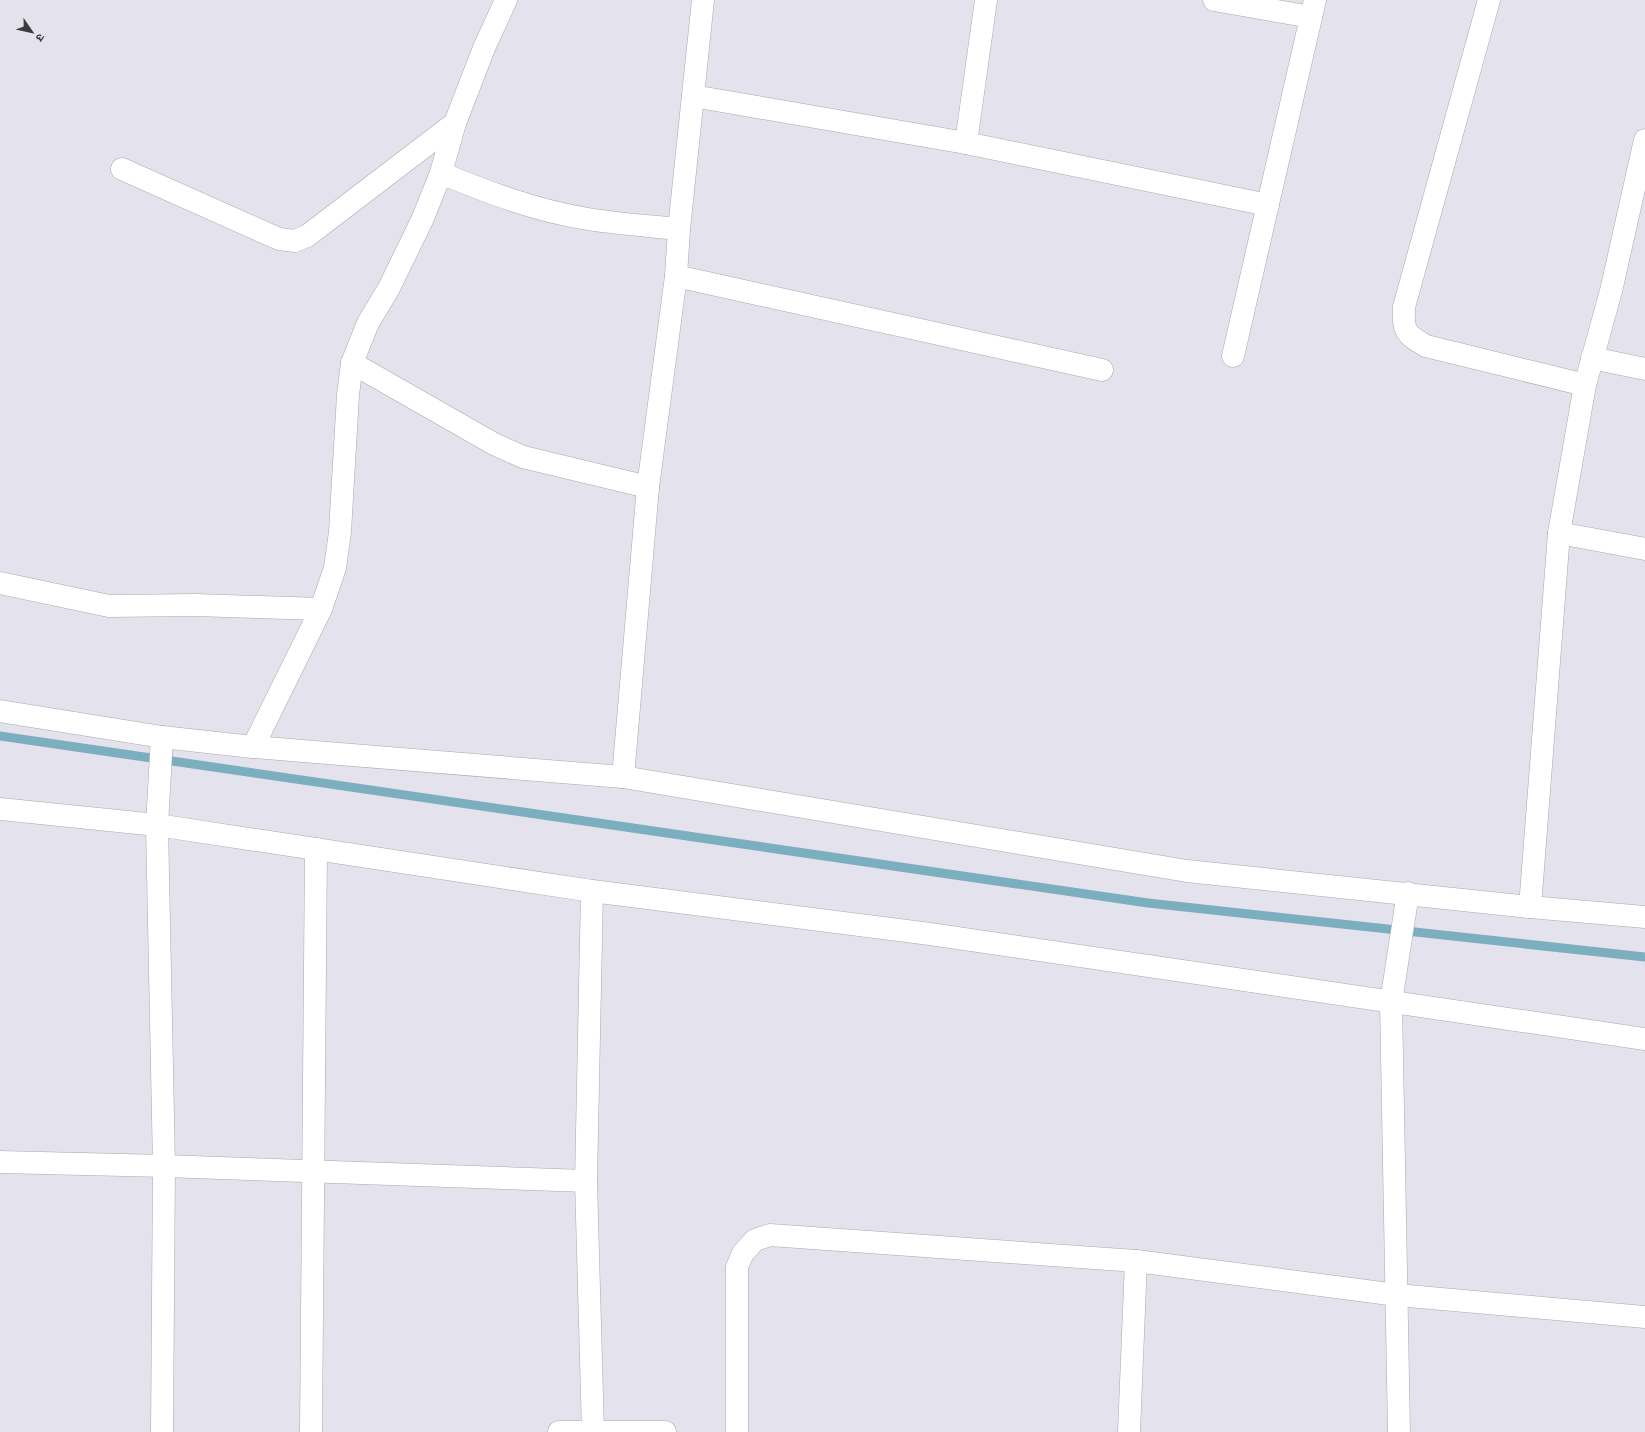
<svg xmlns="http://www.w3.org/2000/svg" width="1645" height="1432" viewBox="0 0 1645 1432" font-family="'Fira Sans Condensed','Noto Sans Devanagari',sans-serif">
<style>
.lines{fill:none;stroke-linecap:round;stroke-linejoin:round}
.stream{stroke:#7bafbf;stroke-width:9}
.minor-casing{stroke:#a9a8b1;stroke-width:23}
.minor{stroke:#fff;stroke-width:22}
</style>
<rect width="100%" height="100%" fill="#e4e2ec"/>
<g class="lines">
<path class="stream" d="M 0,736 L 1148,903 L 1645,957"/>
<defs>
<g id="minor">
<path d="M 1214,0 L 1311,17"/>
<path d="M 1489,0 L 1404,307 C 1403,331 1405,334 1426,346 L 1585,385"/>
<path d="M 693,96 L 966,143 L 1268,205"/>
<path d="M 1645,140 L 1611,291 L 1585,385 L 1559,533 L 1530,907 L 1645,917"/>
<path d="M 966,143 L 986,0"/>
<path d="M 122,169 L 279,239 L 295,241 L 307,236 L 455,123"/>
<path d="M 441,173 C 489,193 537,211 588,219 C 618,224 649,226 679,229"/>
<path d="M 676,276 L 1102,370"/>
<path d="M 1233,356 L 1315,0"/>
<path d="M 1592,358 L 1645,369"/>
<path d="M 352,363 L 494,444 L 523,457 L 648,487"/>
<path d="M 1559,533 L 1645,549"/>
<path d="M 0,583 L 109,606 L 195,605 L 321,609"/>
<path d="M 0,711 L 162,737 L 253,747 L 623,777 L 1187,871 L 1530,907"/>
<path d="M 162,737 L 157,825 L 164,1166 L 162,1432"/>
<path d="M 253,747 L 321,609 L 335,568 L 340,532 L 348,395 L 352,363 L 368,323 L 389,288 L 423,218 L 441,173 L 455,123 L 484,48 L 506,0"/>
<path d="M 623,777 L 648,487 L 676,276 L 679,229 L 703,0"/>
<path d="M 0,809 L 157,825 L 592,891 L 930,934 L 1645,1039"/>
<path d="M 592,891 L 586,1181 L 593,1432"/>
<path d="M 0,1162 L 164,1166 L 586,1181"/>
<path d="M 311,1432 L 316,849"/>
<path d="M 559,1432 L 665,1432"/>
<path d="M 737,1432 L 737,1267 L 743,1253 L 755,1240 L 770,1235 L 1136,1261 L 1397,1295 L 1645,1317"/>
<path d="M 1129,1432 L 1136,1261"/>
<path d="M 1399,1432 L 1391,1002 L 1408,893"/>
</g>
</defs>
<use href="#minor" class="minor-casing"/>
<use href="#minor" class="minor"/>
</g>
<g transform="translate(32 32) rotate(124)" stroke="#e4e2ec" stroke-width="3" paint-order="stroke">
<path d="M0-3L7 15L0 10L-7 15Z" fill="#3b3a3e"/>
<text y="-6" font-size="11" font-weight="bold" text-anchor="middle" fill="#3b3a3e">उ</text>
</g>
</svg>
